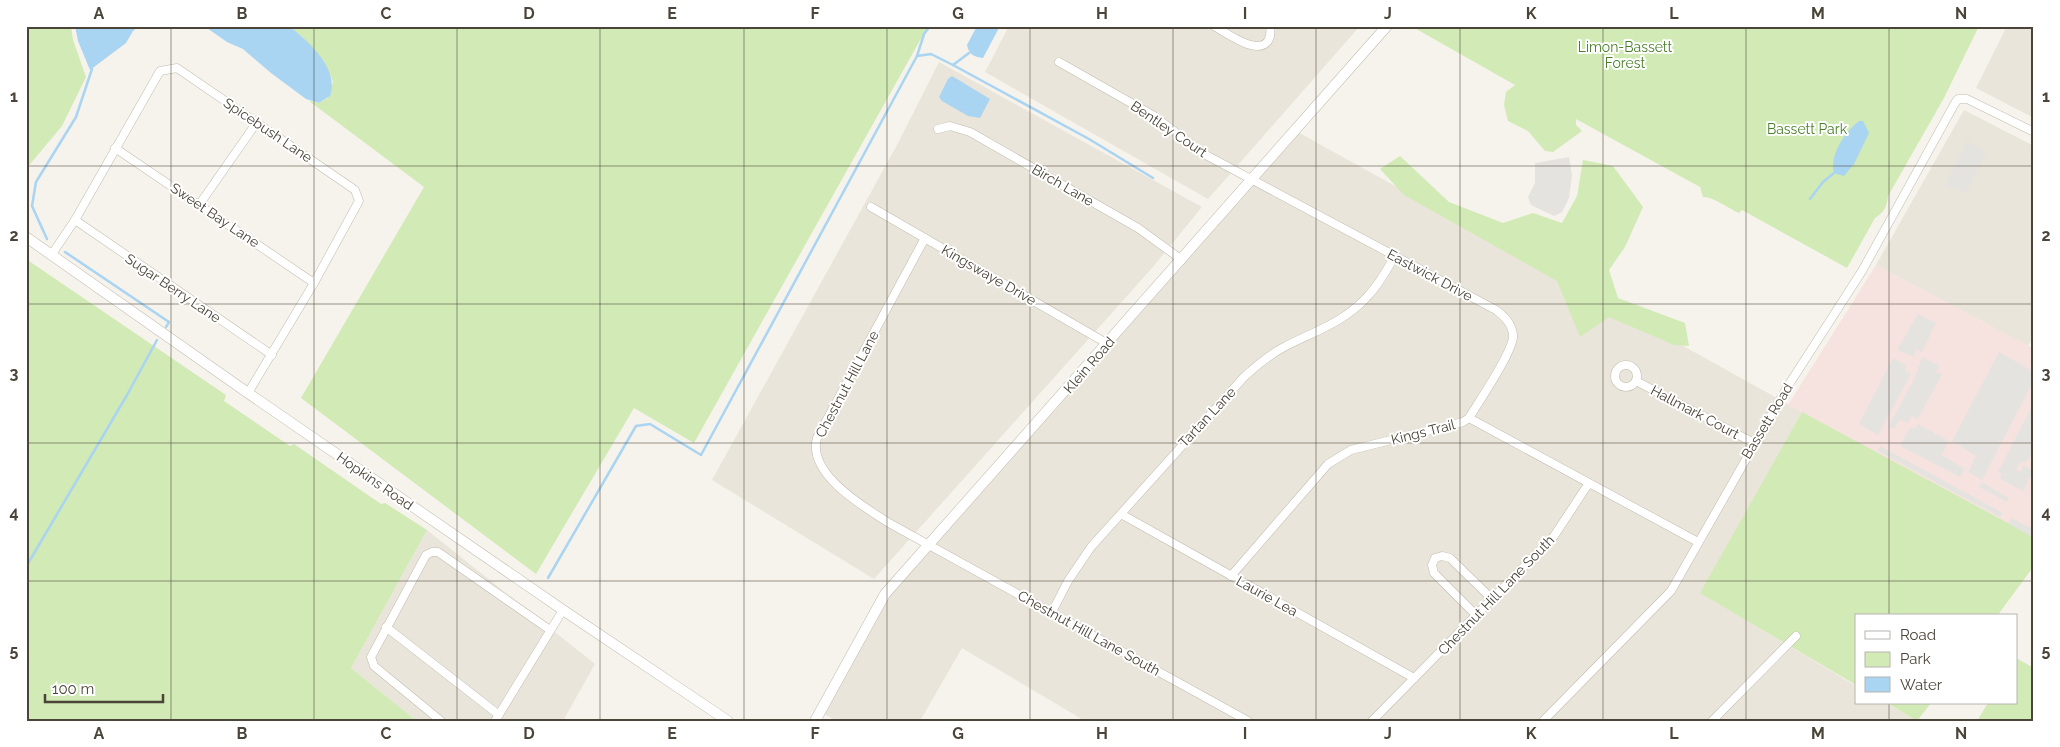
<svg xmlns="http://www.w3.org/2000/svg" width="2060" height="747" viewBox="0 0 2060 747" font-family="Raleway,sans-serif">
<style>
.residential{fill:#eae5da}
.medical{fill:#f6e3e0}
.green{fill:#d2eab5}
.parking{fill:#e5e3e0}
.water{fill:#a9d4f2}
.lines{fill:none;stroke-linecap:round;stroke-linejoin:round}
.stream{stroke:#a9d4f2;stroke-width:2.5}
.minor-casing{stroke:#c2bbae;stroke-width:9}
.tertiary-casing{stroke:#c2bbae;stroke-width:11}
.minor{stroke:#fff;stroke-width:8}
.tertiary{stroke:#fff;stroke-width:10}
.grid{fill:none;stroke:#4b4439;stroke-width:1;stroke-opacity:0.55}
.labels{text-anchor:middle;stroke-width:4;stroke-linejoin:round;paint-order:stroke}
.park-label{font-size:14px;fill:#4a7f2a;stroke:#fff}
.street-label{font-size:14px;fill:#4b4439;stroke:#fff}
.neatline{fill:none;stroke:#4b4439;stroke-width:2}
.grid-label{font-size:16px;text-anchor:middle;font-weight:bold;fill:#4b4439}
</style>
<rect width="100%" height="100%" fill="#f6f3ec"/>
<g class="residential">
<path d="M 1009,26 L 1360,26 L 1208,199 L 985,72 Z"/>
<path d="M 2007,26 L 2034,26 L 2034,118 L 1976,88 Z"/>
<path d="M 939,62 L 1202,207 L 1152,268 L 874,579 L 712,480 L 897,145 Z"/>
<path d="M 1964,110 L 2034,146 L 2034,335 L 2028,346 L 1876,265 Z"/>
<path d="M 1296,131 L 1802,412 L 1701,593 L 1856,686 L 1856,703 L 1886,703 L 1917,721 L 1085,721 L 962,648 L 920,721 L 837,721 L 820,712 L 886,594 Z"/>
<path d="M 427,530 L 595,664 L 563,721 L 417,721 L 351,668 Z"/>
</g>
<path class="medical" d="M 1876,265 L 2034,349 L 2034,537 L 1788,405 Z"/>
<g class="green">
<path d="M 26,26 L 71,26 L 73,40 L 86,77 L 62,126 L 26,169 L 26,41 L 28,34 L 26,33 Z"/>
<path d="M 289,26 L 928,26 L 694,443 L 634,408 L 536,574 L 301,398 L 424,187 L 309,101 L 319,103 L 328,98 L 333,82 C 325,60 308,40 289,26 Z"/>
<path d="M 1411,26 L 1979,26 L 1944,98 L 1888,196 C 1887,206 1884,213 1875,218 L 1847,268 L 1742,210 L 1739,213 C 1728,208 1714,197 1703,197 L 1700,187 L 1576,119 L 1576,125 L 1582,131 L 1553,152 L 1545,151 L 1528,131 L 1508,121 L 1504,105 L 1506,92 L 1515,85 Z"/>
<path d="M 1400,156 L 1449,202 L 1503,223 L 1533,213 L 1562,223 L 1577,196 L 1583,160 L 1613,166 L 1643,207 L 1625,247 L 1609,270 L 1618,298 L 1685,323 L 1689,346 L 1674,345 L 1609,317 L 1580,337 L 1557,281 L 1404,195 L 1380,169 Z"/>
<path d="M 26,259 L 226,395 L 224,401 L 290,446 L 294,444 L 381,504 L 385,503 L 427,530 L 351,668 L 417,721 L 26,721 Z"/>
<path d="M 1802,412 L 2034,537 L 2034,566 L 1997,616 L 1856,616 L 1856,685 L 1700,593 Z"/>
<path d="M 2016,658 L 2034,668 L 2034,721 L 1977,721 L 1988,703 L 2016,703 Z"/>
<path d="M 1887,703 L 1931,703 L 1917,721 Z"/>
</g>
<g class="parking">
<path d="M 1967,141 L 1987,152 L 1965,194 L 1945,185 Z"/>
<path d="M 1569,157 L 1572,175 L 1569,198 L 1562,212 L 1554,216 L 1531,205 L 1528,197 L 1535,183 L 1535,163 Z"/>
<path d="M 1918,314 L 1936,323 L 1922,352 L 1916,349 L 1914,357 L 1897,350 Z"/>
<path d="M 1999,352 L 2034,372 L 2034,380 L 1982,480 L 1968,472 L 1976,456 L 1952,441 Z"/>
<path d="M 1922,357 L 1940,366 L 1936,372 L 1942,374 L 1918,419 L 1912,416 L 1908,423 L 1900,420 L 1894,429 L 1889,426 L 1916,375 Z"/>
<path d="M 1893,358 L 1906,365 L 1905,371 L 1911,374 L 1878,435 L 1859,424 Z"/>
<path d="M 2034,402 L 2034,449 L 2027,462 L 2020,462 L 2016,470 L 2021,471 L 2023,465 L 2033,471 L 2023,491 L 2000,479 L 2002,475 L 1998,472 Z"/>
<path d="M 1918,424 L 1949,441 L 1942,455 L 1965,469 L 1960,477 L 1900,446 L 1910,427 L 1914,429 Z"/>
<path d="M 1880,446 L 2003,513 L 2000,517 L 1878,451 Z"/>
<path d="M 1982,482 L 2009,498 L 2007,502 L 1979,487 Z"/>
<path d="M 2012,518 L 2034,530 L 2034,538 L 2008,523 Z"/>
</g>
<g class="water">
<path d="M 75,26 L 139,26 L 133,31 L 126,43 L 90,70 L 78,41 Z"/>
<path d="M 204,26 L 289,26 C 308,41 340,69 330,96 L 319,103 L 306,99 L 271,73 L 243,49 L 227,42 Z"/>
<path d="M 977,26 L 1000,26 L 983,58 C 973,57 969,54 967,45 Z"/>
<path d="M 952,76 L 990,99 L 980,118 L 968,116 L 942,101 L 939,97 L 948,79 Z"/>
<path d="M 1859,121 L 1863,121 L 1869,133 L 1854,164 L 1844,176 L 1834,173 C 1829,155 1845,132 1859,121 Z"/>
</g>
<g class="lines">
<g class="stream">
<path d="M 917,56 L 924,34 L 930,26"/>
<path d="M 953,65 L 969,53"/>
<path d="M 1810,199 L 1823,182 L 1834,173"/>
<path d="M 47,239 L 32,206 L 36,182 L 76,117 L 92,69"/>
<path d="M 65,252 L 169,322 L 166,327"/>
<path d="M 26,567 L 127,395 L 157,340"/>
<path d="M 548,578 L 636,426 L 650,424 L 701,455 L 917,56 L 931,54 L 953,65 L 1089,139 L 1153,178"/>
</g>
<defs>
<g id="minor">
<path d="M 1214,26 C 1227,33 1257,56 1268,41 C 1271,36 1271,32 1270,26"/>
<path d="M 1059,62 L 1154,116 L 1204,154 L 1496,310 C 1505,317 1512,324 1513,335 C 1515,349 1478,403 1469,418 L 1463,422 L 1351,450 L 1328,464 L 1231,576"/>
<path d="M 938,129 L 950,126 L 970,132 L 1138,228 L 1182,260"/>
<path d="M 115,148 L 314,283"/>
<path d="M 199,205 L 257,122"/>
<path d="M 871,207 L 1108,344"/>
<path d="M 75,220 L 272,355"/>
<path d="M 925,238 L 817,438 C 807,474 864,507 889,523 L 1248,721"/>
<path d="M 52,254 L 75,220 L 160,71 L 177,68 L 355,190 L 359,201 L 314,283 L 248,393"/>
<circle cx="1626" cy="376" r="11"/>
<path d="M 1636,381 L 1754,443"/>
<path d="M 1469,418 L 1698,542"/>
<path d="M 1121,514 L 1414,678"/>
<path d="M 1052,612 L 1068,581 L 1091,547 L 1244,377 C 1256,366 1269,355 1284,347 C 1313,332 1343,323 1366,298 C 1378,286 1386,272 1394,257"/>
<path d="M 1476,615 L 1434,573 L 1432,565 L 1435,558 L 1442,556 L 1450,558 L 1492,599"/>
<path d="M 386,627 L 499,715"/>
<path d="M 441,721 L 374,666 L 371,657 L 426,555 L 432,552 L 438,552 L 550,630"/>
<path d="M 495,721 L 563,610"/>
<path d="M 1372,721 L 1554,536 L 1589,483"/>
<path d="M 1543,721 L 1671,591 L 1786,389 L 1862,271 L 1955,103 L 1958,99 L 1967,99 L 2034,132"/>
<path d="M 1712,721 L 1796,636"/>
</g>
<g id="tertiary">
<path d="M 26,237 L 248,393 L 563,610 L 728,721"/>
<path d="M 815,721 L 885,594 L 1387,26"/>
</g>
</defs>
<use href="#minor" class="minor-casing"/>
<use href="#tertiary" class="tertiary-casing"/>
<use href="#minor" class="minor"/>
<use href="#tertiary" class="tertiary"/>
</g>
<path class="grid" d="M 171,26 L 171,721M 314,26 L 314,721M 457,26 L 457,721M 600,26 L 600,721M 744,26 L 744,721M 887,26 L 887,721M 1030,26 L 1030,721M 1173,26 L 1173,721M 1316,26 L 1316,721M 1460,26 L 1460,721M 1603,26 L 1603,721M 1746,26 L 1746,721M 1889,26 L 1889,616M 26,166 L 2034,166M 26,304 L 2034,304M 26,443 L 2034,443M 26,581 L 2034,581M 1889,703 L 1889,721"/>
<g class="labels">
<g class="park-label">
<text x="1625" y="52">Limon-Bassett<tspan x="1625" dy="16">Forest</tspan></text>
<text x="1807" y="134">Bassett Park</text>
</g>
<g class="street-label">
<text transform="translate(1169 129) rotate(34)" y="5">Bentley Court</text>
<text transform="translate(268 130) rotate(34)" y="5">Spicebush Lane</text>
<text transform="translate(1063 185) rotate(30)" y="5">Birch Lane</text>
<text transform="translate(215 215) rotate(34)" y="5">Sweet Bay Lane</text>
<text transform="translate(989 275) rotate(30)" y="5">Kingswaye Drive</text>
<text transform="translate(1430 275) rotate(28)" y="5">Eastwick Drive</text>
<text transform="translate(173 288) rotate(34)" y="5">Sugar Berry Lane</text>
<text transform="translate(1089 365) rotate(-49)" y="5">Klein Road</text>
<text transform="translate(847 384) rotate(-62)" y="5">Chestnut Hill Lane</text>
<text transform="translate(1695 412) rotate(28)" y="5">Hallmark Court</text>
<text transform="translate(1207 417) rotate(-47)" y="5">Tartan Lane</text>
<text transform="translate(1767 421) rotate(-59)" y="5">Bassett Road</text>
<text transform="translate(1423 432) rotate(-14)" y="5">Kings Trail</text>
<text transform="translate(375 481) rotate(35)" y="5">Hopkins Road</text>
<text transform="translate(1496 595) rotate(-46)" y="5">Chestnut Hill Lane South</text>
<text transform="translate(1267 596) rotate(29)" y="5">Laurie Lea</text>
<text transform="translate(1089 633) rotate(29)" y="5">Chestnut Hill Lane South</text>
</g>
</g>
<rect width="2060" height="747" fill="none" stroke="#ffffff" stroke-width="55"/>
<rect x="1855" y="614" width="162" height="90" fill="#ffffff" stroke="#b7b4b0"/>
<rect x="1865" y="631" width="25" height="8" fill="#ffffff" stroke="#b7b4b0"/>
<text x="1900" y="640" font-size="15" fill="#4b4439">Road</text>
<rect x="1865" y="652" width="25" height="15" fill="#d2eab5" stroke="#b7b4b0"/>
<text x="1900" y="664" font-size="15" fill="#4b4439">Park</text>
<rect x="1865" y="677" width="25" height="15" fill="#a9d4f2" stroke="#b7b4b0"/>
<text x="1900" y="690" font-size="15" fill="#4b4439">Water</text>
<path d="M45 694v8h118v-8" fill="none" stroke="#4b4439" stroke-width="2.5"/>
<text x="52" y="694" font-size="15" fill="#4b4439" stroke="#ffffff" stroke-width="4" paint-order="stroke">100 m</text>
<rect x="28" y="28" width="2004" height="692" class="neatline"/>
<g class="grid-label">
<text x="99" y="19">A</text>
<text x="242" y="19">B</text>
<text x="386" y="19">C</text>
<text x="529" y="19">D</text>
<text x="672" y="19">E</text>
<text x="815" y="19">F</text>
<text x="958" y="19">G</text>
<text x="1102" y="19">H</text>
<text x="1245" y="19">I</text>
<text x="1388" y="19">J</text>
<text x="1531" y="19">K</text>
<text x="1674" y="19">L</text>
<text x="1818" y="19">M</text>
<text x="1961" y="19">N</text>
<text x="14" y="102">1</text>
<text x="2046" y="102">1</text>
<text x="14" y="241">2</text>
<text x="2046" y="241">2</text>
<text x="14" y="379">3</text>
<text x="2046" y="379">3</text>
<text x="14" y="518">4</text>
<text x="2046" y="518">4</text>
<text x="14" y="656">5</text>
<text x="2046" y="656">5</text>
<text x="99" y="739">A</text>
<text x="242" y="739">B</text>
<text x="386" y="739">C</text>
<text x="529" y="739">D</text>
<text x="672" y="739">E</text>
<text x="815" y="739">F</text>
<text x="958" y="739">G</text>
<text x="1102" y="739">H</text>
<text x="1245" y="739">I</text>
<text x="1388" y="739">J</text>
<text x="1531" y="739">K</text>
<text x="1674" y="739">L</text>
<text x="1818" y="739">M</text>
<text x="1961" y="739">N</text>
</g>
</svg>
